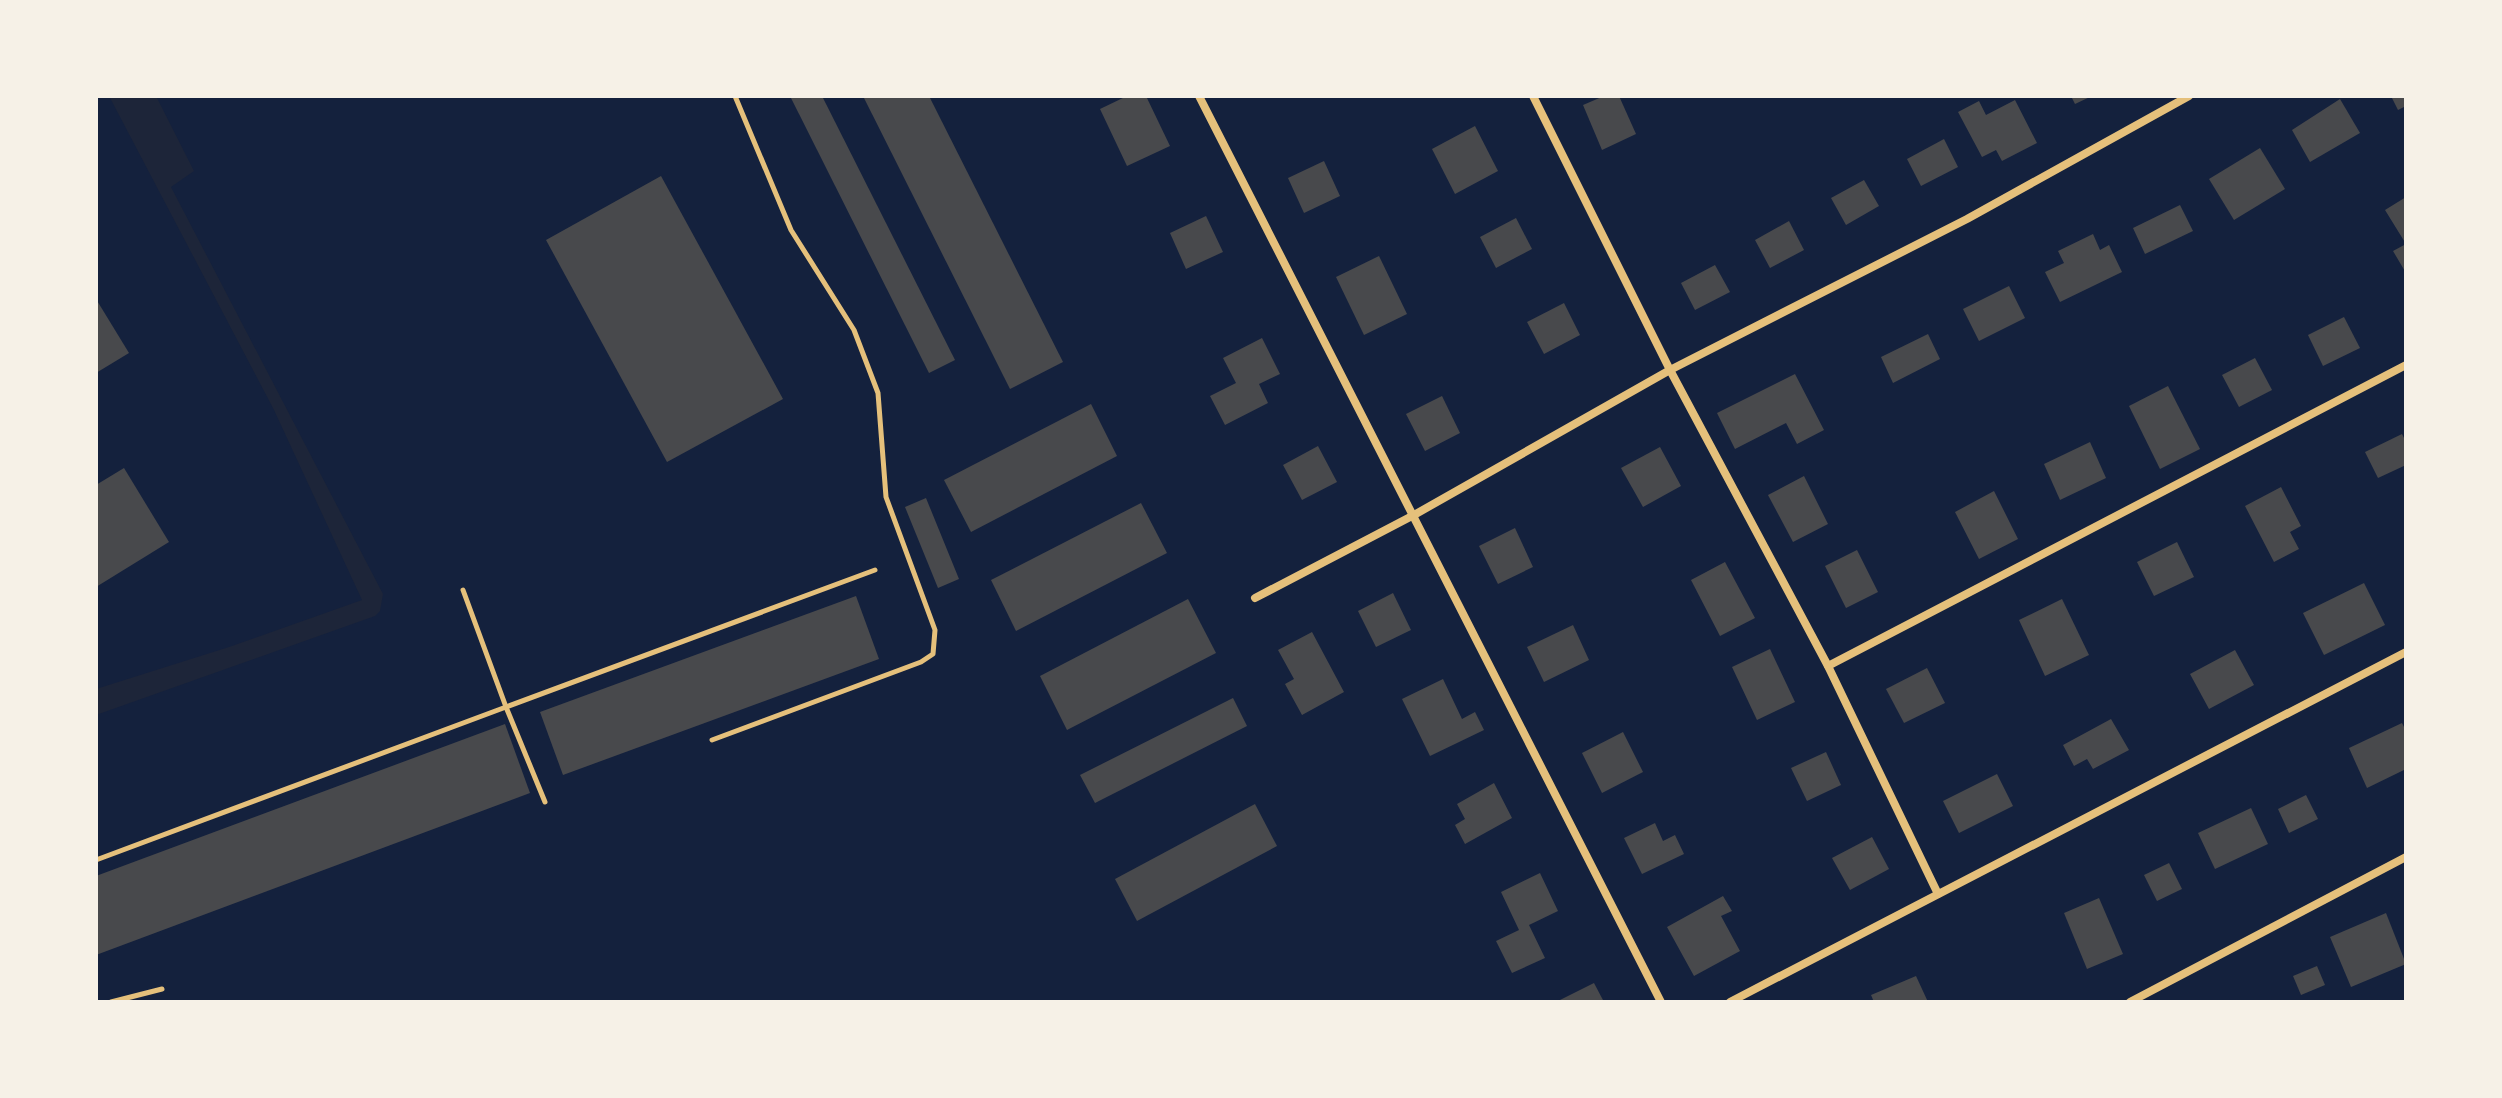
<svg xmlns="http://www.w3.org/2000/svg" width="2502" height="1098" viewBox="0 0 2502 1098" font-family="Rubik,sans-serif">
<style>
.green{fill:#1d2539}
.building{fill:#48494c}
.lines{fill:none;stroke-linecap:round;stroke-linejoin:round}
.path{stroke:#e5c07b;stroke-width:5}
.minor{stroke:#e5c07b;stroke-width:8}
</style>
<rect width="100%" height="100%" fill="#14213d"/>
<path class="green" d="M 109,96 L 156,96 L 194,171 L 171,187 L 383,594 L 380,611 L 375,616 L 96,715 L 96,689 L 229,647 L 362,600 L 274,410 Z"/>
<g class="building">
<path d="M 790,96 L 822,96 L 955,360 L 929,373 Z"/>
<path d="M 863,96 L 929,96 L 1063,362 L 1010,389 Z"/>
<path d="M 1127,96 L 1146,96 L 1170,146 L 1127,166 L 1100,109 Z"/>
<path d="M 1604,96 L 1619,96 L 1636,134 L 1602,150 L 1583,105 Z"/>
<path d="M 2071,96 L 2092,96 L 2075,104 Z"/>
<path d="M 2391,96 L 2406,96 L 2406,106 L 2398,110 Z"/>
<path d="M 2340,99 L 2360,133 L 2310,162 L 2292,130 Z"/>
<path d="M 2015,100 L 2037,143 L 2002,161 L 1996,150 L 1982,157 L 1958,112 L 1979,101 L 1986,115 Z"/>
<path d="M 1475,126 L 1498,171 L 1455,194 L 1432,149 Z"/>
<path d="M 1944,139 L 1958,167 L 1921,186 L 1907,159 Z"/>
<path d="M 2260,148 L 2285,189 L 2234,220 L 2209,179 Z"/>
<path d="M 1324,161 L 1340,196 L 1304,213 L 1288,178 Z"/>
<path d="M 661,176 L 783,399 L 667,462 L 546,240 Z"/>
<path d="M 1864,180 L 1879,206 L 1846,225 L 1831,198 Z"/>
<path d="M 2406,197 L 2406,273 L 2393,251 L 2406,244 L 2385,210 Z"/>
<path d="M 2180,205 L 2193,231 L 2145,254 L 2133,228 Z"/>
<path d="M 1206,216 L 1223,252 L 1186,269 L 1170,233 Z"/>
<path d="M 1516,218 L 1532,249 L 1496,268 L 1480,237 Z"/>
<path d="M 1789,221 L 1804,250 L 1770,268 L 1755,240 Z"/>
<path d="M 2093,234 L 2100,250 L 2109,245 L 2122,272 L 2060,302 L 2045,272 L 2064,263 L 2058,251 Z"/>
<path d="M 1379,256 L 1407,314 L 1364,335 L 1336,277 Z"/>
<path d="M 1715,265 L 1730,292 L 1695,310 L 1681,283 Z"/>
<path d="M 2009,286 L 2025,318 L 1979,341 L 1963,309 Z"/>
<path d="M 96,299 L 129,353 L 96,373 Z"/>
<path d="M 1564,303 L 1580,335 L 1544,354 L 1527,322 Z"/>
<path d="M 2344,317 L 2360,348 L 2323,366 L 2308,335 Z"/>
<path d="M 1928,334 L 1940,359 L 1893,383 L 1881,357 Z"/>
<path d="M 1262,338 L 1280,374 L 1259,384 L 1268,403 L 1225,425 L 1210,396 L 1236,383 L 1223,358 Z"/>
<path d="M 2255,358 L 2272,390 L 2239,407 L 2222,375 Z"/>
<path d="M 1795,374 L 1824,430 L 1797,444 L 1786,423 L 1735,449 L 1717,413 Z"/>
<path d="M 2168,386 L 2200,449 L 2160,469 L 2129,406 Z"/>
<path d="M 1442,396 L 1460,433 L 1425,451 L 1406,414 Z"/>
<path d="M 1091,404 L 1117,456 L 971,532 L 944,480 Z"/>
<path d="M 2402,434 L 2406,442 L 2406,465 L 2378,478 L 2365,452 Z"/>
<path d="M 2090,442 L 2106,478 L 2060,500 L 2044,464 Z"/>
<path d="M 1318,446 L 1337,482 L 1302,500 L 1283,465 Z"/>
<path d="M 1660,447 L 1681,486 L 1643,507 L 1621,468 Z"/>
<path d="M 124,468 L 169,542 L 96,587 L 96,485 Z"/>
<path d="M 1804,476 L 1828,524 L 1793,542 L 1768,495 Z"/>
<path d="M 2281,487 L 2301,526 L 2290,532 L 2299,549 L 2274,562 L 2245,506 Z"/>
<path d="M 1994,491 L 2018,539 L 1979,559 L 1955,512 Z"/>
<path d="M 926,498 L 959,579 L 938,588 L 905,507 Z"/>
<path d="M 1141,503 L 1167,553 L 1016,631 L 991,580 Z"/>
<path d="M 1515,528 L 1533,567 L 1498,584 L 1479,546 Z"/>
<path d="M 2177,542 L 2194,577 L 2154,596 L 2137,562 Z"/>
<path d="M 1857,550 L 1878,592 L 1846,608 L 1825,566 Z"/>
<path d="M 1725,562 L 1755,618 L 1720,636 L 1691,580 Z"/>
<path d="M 2364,583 L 2385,625 L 2324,655 L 2303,613 Z"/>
<path d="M 1393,593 L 1411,630 L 1376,647 L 1358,611 Z"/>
<path d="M 856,596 L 879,659 L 563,775 L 540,712 Z"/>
<path d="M 1188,599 L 1216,653 L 1067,730 L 1040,676 Z"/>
<path d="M 2062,599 L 2089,655 L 2045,676 L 2019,620 Z"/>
<path d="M 1573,625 L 1589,660 L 1544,682 L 1527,647 Z"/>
<path d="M 1312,632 L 1344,692 L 1302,715 L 1285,684 L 1294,679 L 1278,650 Z"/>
<path d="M 1770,649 L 1795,702 L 1757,720 L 1732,667 Z"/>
<path d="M 2235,650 L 2254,685 L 2209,709 L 2190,674 Z"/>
<path d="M 1927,668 L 1945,703 L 1904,723 L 1886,689 Z"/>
<path d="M 1443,679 L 1462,719 L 1475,712 L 1484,730 L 1430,756 L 1402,699 Z"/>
<path d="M 1233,698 L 1247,726 L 1095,803 L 1080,775 Z"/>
<path d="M 2111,719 L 2129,750 L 2093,769 L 2087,759 L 2074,766 L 2063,745 Z"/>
<path d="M 2402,723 L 2406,731 L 2406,769 L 2367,788 L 2349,748 Z"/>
<path d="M 505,724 L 530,793 L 96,955 L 96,876 Z"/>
<path d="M 1623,732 L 1643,772 L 1602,793 L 1582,753 Z"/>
<path d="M 1826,752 L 1841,785 L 1807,801 L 1791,768 Z"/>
<path d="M 1997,774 L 2013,806 L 1959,833 L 1943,801 Z"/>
<path d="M 1494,783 L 1512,818 L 1465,844 L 1455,825 L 1465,819 L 1457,804 Z"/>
<path d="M 2306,795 L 2318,819 L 2289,833 L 2278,809 Z"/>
<path d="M 1255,804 L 1277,846 L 1137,921 L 1115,879 Z"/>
<path d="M 2251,808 L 2268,844 L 2215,869 L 2198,833 Z"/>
<path d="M 1655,823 L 1663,841 L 1675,835 L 1684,854 L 1642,874 L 1624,838 Z"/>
<path d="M 1872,837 L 1889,869 L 1850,890 L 1832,858 Z"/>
<path d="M 2169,863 L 2182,889 L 2157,901 L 2144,875 Z"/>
<path d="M 1540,873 L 1558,911 L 1529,925 L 1545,958 L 1512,973 L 1496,941 L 1519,930 L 1501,892 Z"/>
<path d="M 1723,896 L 1732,911 L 1721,916 L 1740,951 L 1694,976 L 1667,927 Z"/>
<path d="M 2099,898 L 2123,954 L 2087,969 L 2064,913 Z"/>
<path d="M 2386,913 L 2406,964 L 2351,987 L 2330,937 Z"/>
<path d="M 2317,966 L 2325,985 L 2301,995 L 2293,976 Z"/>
<path d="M 1916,976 L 1928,1002 L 1874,1002 L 1871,995 Z"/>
<path d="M 1594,983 L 1604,1002 L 1556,1002 Z"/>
</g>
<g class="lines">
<g class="path">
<path d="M 712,740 L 921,662 L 933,654 L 935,630 L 886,497 L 878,393 L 854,330 L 791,230 L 735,96"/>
<path d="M 545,802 L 506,707 L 875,570"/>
<path d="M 96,860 L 506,707 L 463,590"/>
<path d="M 111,1002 L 162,989"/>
</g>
<g class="minor">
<path d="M 1199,96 L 1661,1002"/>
<path d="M 1533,96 L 1670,370 L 1828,666 L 1938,894"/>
<path d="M 1255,598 L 1414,515 L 1670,370 L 1967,219 L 2189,96"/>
<path d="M 1828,666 L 2406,365"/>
<path d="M 1730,1002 L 2406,652"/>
<path d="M 2130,1002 L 2406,857"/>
</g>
</g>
<rect width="2502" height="1098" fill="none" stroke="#f6f1e7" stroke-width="196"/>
</svg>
